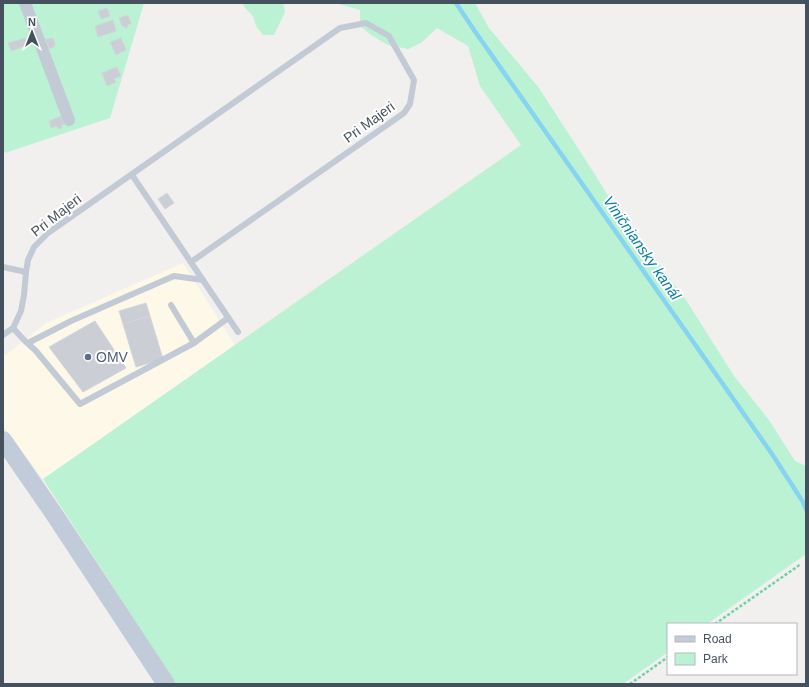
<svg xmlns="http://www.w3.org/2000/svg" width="809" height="687" viewBox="0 0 809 687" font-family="Arial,sans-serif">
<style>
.commercial{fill:#fdf8e8}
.green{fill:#bbf2d3}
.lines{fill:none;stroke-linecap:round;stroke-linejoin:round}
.stream{stroke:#86d4f1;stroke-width:4.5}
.building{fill:#cbced4;stroke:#d3d5db}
.path{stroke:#71d1a8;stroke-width:2.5;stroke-dasharray:3 2;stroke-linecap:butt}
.lane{stroke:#c2cad5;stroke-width:6}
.street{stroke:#c2cad5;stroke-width:12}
.secondary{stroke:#c1cbd9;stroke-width:18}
.service-dot{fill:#5c6f8a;stroke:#fff;stroke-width:1.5}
.labels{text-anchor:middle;stroke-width:4;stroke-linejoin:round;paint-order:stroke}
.street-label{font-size:14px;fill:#46515e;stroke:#fff}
.service-label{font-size:14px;fill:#4e5e75;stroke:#fff;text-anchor:start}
.water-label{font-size:15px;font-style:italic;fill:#057daa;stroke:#fff}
</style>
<rect width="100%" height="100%" fill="#f2efef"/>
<path class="commercial" d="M 183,263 L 235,345 L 43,479 L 3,426 L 3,357 L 46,323 Z"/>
<g class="green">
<path d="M 3,3 L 144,3 L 110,118 L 5,153 L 3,148 Z"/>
<path d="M 242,3 L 283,3 L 285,12 L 274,35 L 263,35 L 256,26 L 253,16 L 246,9 Z"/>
<path d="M 337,3 L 475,3 L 489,28 L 539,88 L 594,173 L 628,228 L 656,260 L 686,300 L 734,376 L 769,420 L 795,461 L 806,466 L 806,554 L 707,624 L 668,624 L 668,652 L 623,684 L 176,684 L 43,479 L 521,145 L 480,86 L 468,46 L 437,28 L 421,43 L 408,49 L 388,45 L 371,35 L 360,26 L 360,10 L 339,4 Z"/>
</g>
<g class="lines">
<path class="stream" d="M 456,3 L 474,30 L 772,454 L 803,502 L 806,509"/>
</g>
<g class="building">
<path d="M 107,8 L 110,16 L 101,19 L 98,11 Z"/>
<path d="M 128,15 L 131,24 L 127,25 L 128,27 L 125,28 L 124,26 L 122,26 L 119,18 Z"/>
<path d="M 113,20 L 116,31 L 98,37 L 95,26 Z"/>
<path d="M 26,38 L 28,45 L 11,51 L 8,43 Z"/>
<path d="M 53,38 L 55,44 L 54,47 L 49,49 L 46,39 Z"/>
<path d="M 121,38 L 126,50 L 116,55 L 110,42 Z"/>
<path d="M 117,67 L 121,76 L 114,79 L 116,82 L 107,86 L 102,73 Z"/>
<path d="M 61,116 L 64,124 L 61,125 L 62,128 L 58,129 L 57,126 L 51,128 L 49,121 Z"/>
<path d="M 167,193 L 174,203 L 165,209 L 158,199 Z"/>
<path d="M 146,303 L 150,316 L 123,324 L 119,311 Z"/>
<path d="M 150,316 L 163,359 L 136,367 L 123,324 Z"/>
<path d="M 95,321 L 126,368 L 83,392 L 49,347 Z"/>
</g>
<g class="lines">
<g class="path">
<path d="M 715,624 L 801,564"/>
<path d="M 630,684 L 668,657"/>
</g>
<g class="lane">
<path d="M 132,175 L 238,332"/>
<path d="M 3,267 L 26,272"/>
<path d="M 171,305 L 194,343"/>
<path d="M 13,328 L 24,340 L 36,351 L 80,404 L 194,343 L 228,318"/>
<path d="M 3,335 L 13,328 L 21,311 L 24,295 L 26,272 L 28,260 L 34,247 L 48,233 L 340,28 L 366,23 L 389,36 L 414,80 L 410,104 L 404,113 L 191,262"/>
<path d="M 28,343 L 71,321 L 174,276 L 203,280"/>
</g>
<path class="street" d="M 25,3 L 69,120"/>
<path class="secondary" d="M 3,440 L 52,511 L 166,684"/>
</g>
<circle class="service-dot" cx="88" cy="357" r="4"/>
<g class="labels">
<g class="street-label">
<text transform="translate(369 122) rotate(-36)" y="5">Pri Majeri</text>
<text transform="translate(56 215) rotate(-38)" y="5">Pri Majeri</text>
</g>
<g class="service-label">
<text x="96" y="362">OMV</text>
</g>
<g class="water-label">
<text transform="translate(642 248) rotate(55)" y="5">Viničniansky kanál</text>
</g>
</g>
<rect width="809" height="687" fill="none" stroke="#46515e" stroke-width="8"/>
<rect x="667" y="623" width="130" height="52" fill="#ffffff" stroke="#b5b9bf"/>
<rect x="675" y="636" width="20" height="6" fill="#c1cbd9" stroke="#b5b9bf"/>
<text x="703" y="643" font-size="12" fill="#46515e">Road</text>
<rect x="675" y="653" width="20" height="12" fill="#bbf2d3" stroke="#b5b9bf"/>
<text x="703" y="663" font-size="12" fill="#46515e">Park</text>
<g transform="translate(32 32)" stroke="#ffffff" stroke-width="3" paint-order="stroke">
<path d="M0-3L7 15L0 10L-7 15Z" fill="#46515e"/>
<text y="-6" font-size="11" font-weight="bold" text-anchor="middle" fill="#46515e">N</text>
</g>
</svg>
